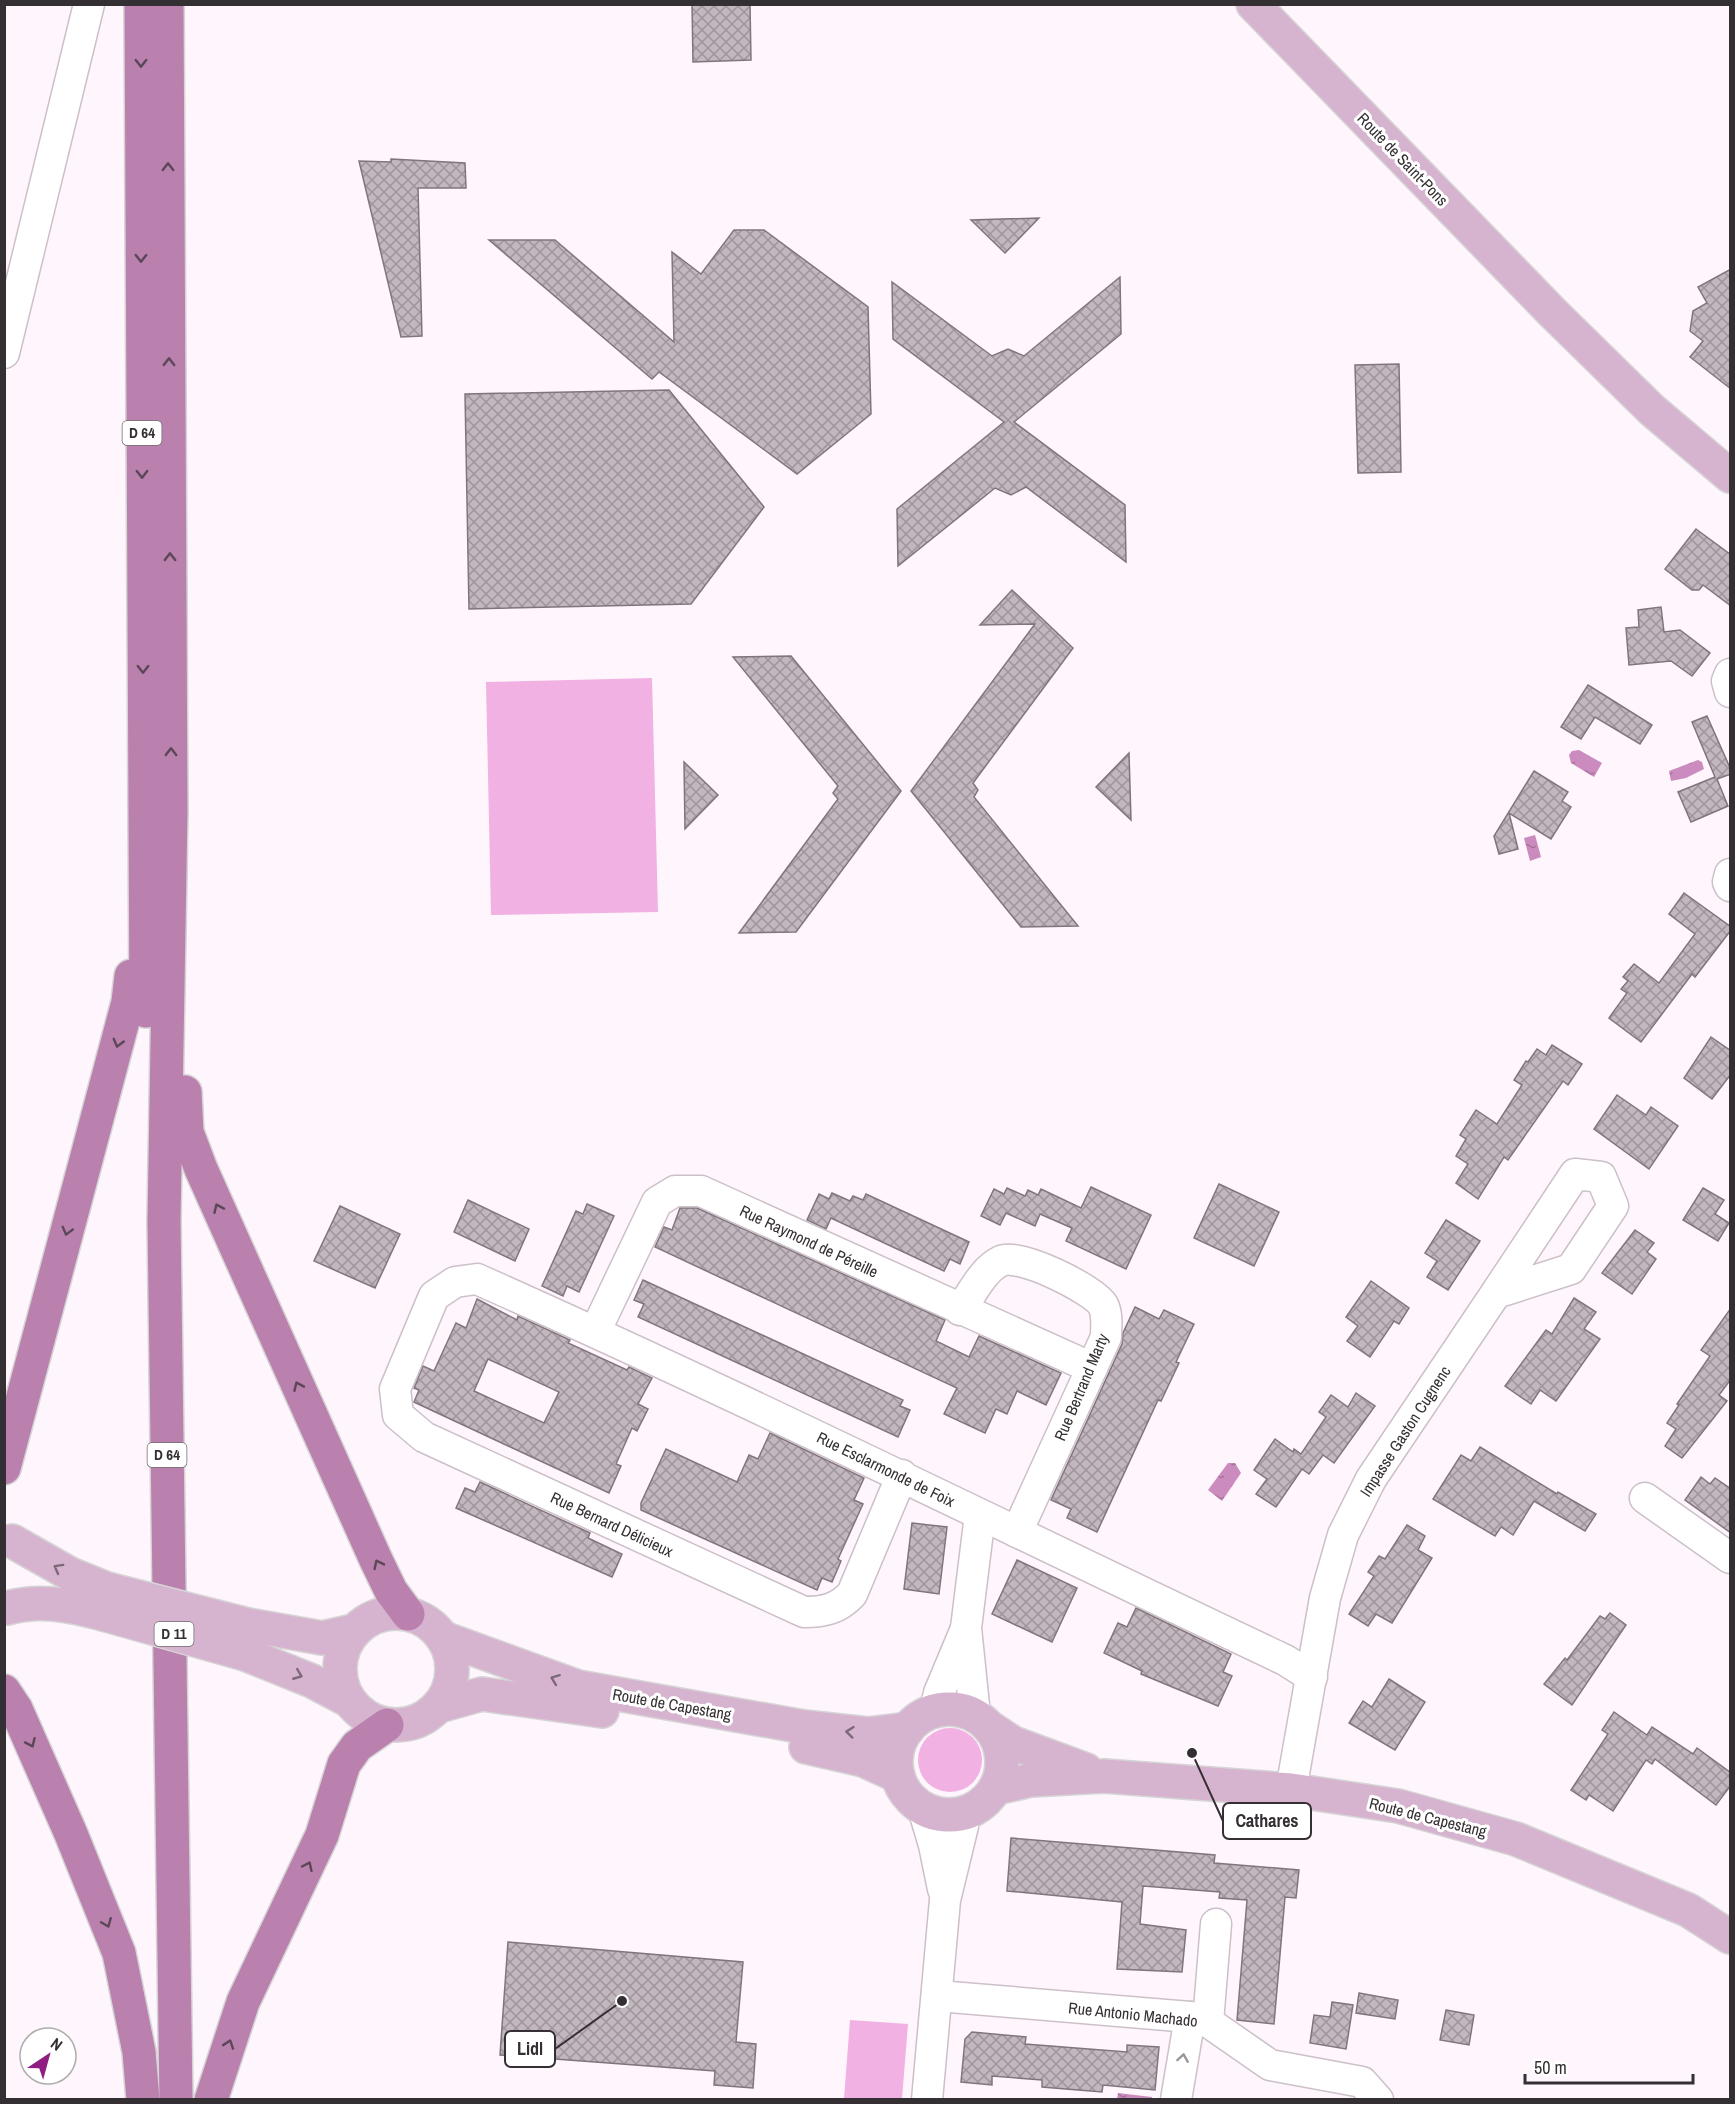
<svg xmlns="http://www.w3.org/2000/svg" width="1735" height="2104" viewBox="0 0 1735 2104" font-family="'Archivo Narrow',sans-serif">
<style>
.grass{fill:#f1b1e3}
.water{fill:url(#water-ripples)}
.building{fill:url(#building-cross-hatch);stroke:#80757d;stroke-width:1.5;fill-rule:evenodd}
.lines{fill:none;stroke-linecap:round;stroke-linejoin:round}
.minor-casing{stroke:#ccc0c9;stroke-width:33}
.major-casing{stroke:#d6d5d6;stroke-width:36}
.highway-casing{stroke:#d6d5d6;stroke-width:36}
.minor{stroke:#fff;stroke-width:30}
.major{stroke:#d6b3ce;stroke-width:33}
.highway{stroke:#ba80ae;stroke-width:33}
.major-bridge-casing{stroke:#d6d5d6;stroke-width:36;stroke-linecap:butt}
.major-bridge{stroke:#d6b3ce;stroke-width:33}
.oneway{stroke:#5c4758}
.oneway2{stroke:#7d6a79}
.oneway3{stroke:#9a9799}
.labels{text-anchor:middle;stroke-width:6;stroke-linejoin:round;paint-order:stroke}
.shield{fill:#fff;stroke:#716d70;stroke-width:1.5}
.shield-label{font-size:15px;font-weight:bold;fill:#342f33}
.street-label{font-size:16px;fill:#342f33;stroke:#fff}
.leader{fill:none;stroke:#342f33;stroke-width:2}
.callout-dot{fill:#342f33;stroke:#fff;stroke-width:2}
.callout{fill:#fff;stroke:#342f33;stroke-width:2}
.callout-label{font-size:18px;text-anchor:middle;font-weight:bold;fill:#342f33}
</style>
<defs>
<pattern id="water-ripples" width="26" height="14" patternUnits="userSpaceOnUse" patternTransform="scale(1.5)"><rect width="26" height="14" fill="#cb8bbe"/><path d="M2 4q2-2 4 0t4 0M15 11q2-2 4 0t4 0" fill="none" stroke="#a6729b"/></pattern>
<pattern id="building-cross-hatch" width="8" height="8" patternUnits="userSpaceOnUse" patternTransform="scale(1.5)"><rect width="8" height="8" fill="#c2b6bf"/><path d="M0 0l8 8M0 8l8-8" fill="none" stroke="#9e949c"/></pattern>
</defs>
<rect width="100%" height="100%" fill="#fff5fc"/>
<g class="grass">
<path d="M 652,678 L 658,912 L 491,915 L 486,682 Z"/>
<circle cx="950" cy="1760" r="32"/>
<path d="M 850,2020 L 908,2024 L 902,2099 L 844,2099 Z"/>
</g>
<g class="water">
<path d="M 1579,750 L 1602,763 L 1594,777 L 1571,763 L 1569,755 L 1572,751 Z"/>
<path d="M 1698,760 L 1702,762 L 1704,769 L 1686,778 L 1671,781 L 1669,771 Z"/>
<path d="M 1535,835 L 1541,857 L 1530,861 L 1524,838 Z"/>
<path d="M 1228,1463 L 1235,1463 L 1241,1473 L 1222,1501 L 1208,1490 Z"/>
<path d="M 1118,2093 L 1152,2097 L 1152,2099 L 1117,2099 Z"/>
</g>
<g class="building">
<path d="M 692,4 L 750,4 L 751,60 L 693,62 Z"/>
<path d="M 391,159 L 465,163 L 466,188 L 418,188 L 422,336 L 401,337 L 359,161 L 391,162 Z"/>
<path d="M 1039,218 L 1005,253 L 971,220 Z"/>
<path d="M 734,230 L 764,230 L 868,307 L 871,414 L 797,474 L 659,372 L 652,379 L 489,240 L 555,240 L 674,342 L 672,252 L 701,274 Z"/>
<path d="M 1731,269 L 1731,389 L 1690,357 L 1703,341 L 1690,331 L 1693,311 L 1707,303 L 1698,287 Z"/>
<path d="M 1120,277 L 1121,334 L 1014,422 L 1125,505 L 1126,562 L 1026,487 L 1011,495 L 995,488 L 898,566 L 897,509 L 1004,422 L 893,339 L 892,282 L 992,356 L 1008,349 L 1024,356 Z"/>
<path d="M 1399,364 L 1401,472 L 1358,473 L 1355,365 Z"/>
<path d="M 669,390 L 764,507 L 691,604 L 469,609 L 465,394 Z"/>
<path d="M 1696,529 L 1731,555 L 1731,606 L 1703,585 L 1699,590 L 1692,590 L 1665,569 Z"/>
<path d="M 1012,590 L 1073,648 L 973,783 L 978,790 L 974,797 L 1078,926 L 1021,927 L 911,791 L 1035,624 L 980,625 Z"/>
<path d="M 1661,607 L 1664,632 L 1680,630 L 1710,653 L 1692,676 L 1671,661 L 1629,665 L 1626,628 L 1639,627 L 1638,610 Z"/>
<path d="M 791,656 L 901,791 L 796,932 L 739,933 L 838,799 L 833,793 L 838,786 L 733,657 Z"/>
<path d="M 1588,685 L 1652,725 L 1640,744 L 1595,717 L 1581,739 L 1561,727 Z"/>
<path d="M 1707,716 L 1731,770 L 1731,774 L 1717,779 L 1728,806 L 1691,822 L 1678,792 L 1715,777 L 1692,722 Z"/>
<path d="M 1129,753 L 1131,820 L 1096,787 Z"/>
<path d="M 684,762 L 718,795 L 685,829 Z"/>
<path d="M 1534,771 L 1568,792 L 1562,801 L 1571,807 L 1551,839 L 1509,813 L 1518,849 L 1499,854 L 1494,836 Z"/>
<path d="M 1684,893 L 1731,927 L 1731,930 L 1695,977 L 1692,974 L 1641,1042 L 1609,1018 L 1627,993 L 1621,989 L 1628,981 L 1623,977 L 1634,964 L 1659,983 L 1695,934 L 1669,914 Z"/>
<path d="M 1711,1037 L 1731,1051 L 1731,1074 L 1712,1099 L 1684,1078 Z"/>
<path d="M 1552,1045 L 1582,1064 L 1568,1085 L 1563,1081 L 1508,1160 L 1504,1157 L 1478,1199 L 1456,1183 L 1468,1164 L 1456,1156 L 1466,1139 L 1460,1135 L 1476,1110 L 1497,1124 L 1522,1085 L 1514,1080 L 1526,1061 L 1528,1062 L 1537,1049 L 1546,1055 Z"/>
<path d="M 1617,1095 L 1646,1115 L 1651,1107 L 1678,1126 L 1649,1169 L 1594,1129 Z"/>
<path d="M 1219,1184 L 1279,1212 L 1254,1266 L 1194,1238 Z"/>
<path d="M 1091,1187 L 1151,1215 L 1126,1269 L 1066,1241 L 1072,1228 L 1040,1214 L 1035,1226 L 1006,1213 L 1000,1225 L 981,1216 L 994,1189 L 1004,1194 L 1007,1188 L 1025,1196 L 1028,1190 L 1038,1195 L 1041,1189 L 1081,1208 Z"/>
<path d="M 1703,1188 L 1724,1200 L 1715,1214 L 1729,1223 L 1718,1241 L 1683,1220 Z"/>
<path d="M 832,1193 L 850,1201 L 853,1196 L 863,1200 L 866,1194 L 969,1242 L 960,1264 L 950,1259 L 944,1271 L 831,1218 L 826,1229 L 807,1220 L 819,1194 L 829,1199 Z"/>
<path d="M 468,1200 L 529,1229 L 515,1261 L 454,1232 Z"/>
<path d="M 587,1204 L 614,1216 L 579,1292 L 567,1286 L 563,1296 L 542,1286 L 576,1211 L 583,1214 Z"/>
<path d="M 340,1206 L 400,1234 L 375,1288 L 314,1261 Z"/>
<path d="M 680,1208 L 697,1208 L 945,1320 L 936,1341 L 969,1357 L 979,1336 L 1061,1373 L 1046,1405 L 1017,1391 L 1007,1414 L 996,1409 L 985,1433 L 944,1414 L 957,1388 L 655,1247 L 664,1227 L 672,1230 Z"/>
<path d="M 1446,1220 L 1480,1241 L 1448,1290 L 1427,1277 L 1437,1261 L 1425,1253 Z"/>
<path d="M 1635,1230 L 1654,1243 L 1647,1252 L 1656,1259 L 1632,1294 L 1602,1273 Z"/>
<path d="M 643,1280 L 903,1400 L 900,1406 L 910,1410 L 898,1437 L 638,1317 L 644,1304 L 634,1300 Z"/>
<path d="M 1371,1281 L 1409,1308 L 1399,1324 L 1394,1321 L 1370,1357 L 1347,1341 L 1358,1326 L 1346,1317 Z"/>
<path d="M 1574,1298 L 1596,1312 L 1584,1329 L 1600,1339 L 1556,1401 L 1540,1390 L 1531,1404 L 1505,1386 L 1546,1330 L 1552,1334 Z"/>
<path d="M 477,1299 L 517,1320 L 518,1316 L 570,1340 L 568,1343 L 627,1370 L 629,1367 L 652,1378 L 638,1404 L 648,1409 L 637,1431 L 632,1428 L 616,1464 L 621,1466 L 609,1493 L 414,1402 L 419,1390 L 414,1388 L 423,1366 L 434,1371 L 456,1323 L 466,1328 ZM 488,1359 L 559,1392 L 544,1423 L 474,1391 Z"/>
<path d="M 1135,1307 L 1159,1319 L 1164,1310 L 1194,1324 L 1176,1362 L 1179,1363 L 1161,1401 L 1158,1400 L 1097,1532 L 1067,1518 L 1071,1509 L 1051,1500 L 1122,1344 L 1123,1333 Z"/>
<path d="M 1731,1308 L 1731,1379 L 1719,1395 L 1727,1401 L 1682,1458 L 1665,1446 L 1676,1429 L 1667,1423 L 1679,1405 L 1677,1404 L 1710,1356 L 1701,1350 Z"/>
<path d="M 1356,1393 L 1375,1406 L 1334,1463 L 1323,1455 L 1309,1474 L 1302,1469 L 1276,1507 L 1256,1494 L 1267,1479 L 1254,1470 L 1275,1439 L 1293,1452 L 1294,1449 L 1301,1454 L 1326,1417 L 1319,1412 L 1331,1395 L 1348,1407 Z"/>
<path d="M 770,1433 L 864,1478 L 854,1500 L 863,1504 L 838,1559 L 841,1561 L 832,1582 L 822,1578 L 817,1590 L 641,1510 L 641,1503 L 666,1449 L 737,1482 L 749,1455 L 758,1459 Z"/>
<path d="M 1480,1447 L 1557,1494 L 1558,1492 L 1596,1514 L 1585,1531 L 1534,1501 L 1513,1535 L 1501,1527 L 1495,1536 L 1433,1499 L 1461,1455 L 1471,1461 Z"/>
<path d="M 1701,1477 L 1710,1484 L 1715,1478 L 1731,1489 L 1731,1533 L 1685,1500 Z"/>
<path d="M 480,1482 L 590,1533 L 588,1538 L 622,1554 L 612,1577 L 456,1508 L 465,1488 L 475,1492 Z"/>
<path d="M 912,1523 L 947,1527 L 939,1594 L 904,1589 Z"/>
<path d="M 1407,1525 L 1425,1536 L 1418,1550 L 1432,1558 L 1392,1623 L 1376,1614 L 1368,1626 L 1349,1614 L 1374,1576 L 1368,1572 L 1379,1556 L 1385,1559 Z"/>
<path d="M 1017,1560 L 1077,1588 L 1052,1642 L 992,1614 Z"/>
<path d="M 1136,1608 L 1231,1654 L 1223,1672 L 1232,1676 L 1218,1706 L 1141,1674 L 1142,1671 L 1104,1653 L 1118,1623 L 1127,1627 Z"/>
<path d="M 1610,1613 L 1626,1625 L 1572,1705 L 1544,1684 L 1565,1658 L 1567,1660 L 1600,1616 L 1605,1619 Z"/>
<path d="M 1389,1679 L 1425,1702 L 1395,1750 L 1349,1723 L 1363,1701 L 1372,1707 Z"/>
<path d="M 1614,1712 L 1647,1735 L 1652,1727 L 1693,1754 L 1697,1748 L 1731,1773 L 1731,1785 L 1716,1805 L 1655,1759 L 1652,1764 L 1646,1760 L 1613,1811 L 1589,1795 L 1586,1800 L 1571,1790 L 1608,1734 L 1602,1730 Z"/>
<path d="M 1011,1838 L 1215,1855 L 1214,1863 L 1299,1870 L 1296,1898 L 1285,1897 L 1274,2024 L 1237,2020 L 1247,1900 L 1219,1898 L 1220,1892 L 1143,1886 L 1140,1924 L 1186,1930 L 1182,1972 L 1117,1969 L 1122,1902 L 1007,1891 Z"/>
<path d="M 508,1942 L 743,1962 L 736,2042 L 756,2044 L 753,2088 L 714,2085 L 715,2071 L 500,2055 Z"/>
<path d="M 1359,1993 L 1398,2000 L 1395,2019 L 1356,2013 Z"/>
<path d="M 1332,2002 L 1353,2005 L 1346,2049 L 1310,2043 L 1314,2015 L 1330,2017 Z"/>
<path d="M 1446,2010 L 1474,2015 L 1469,2045 L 1440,2040 Z"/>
<path d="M 972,2032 L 1026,2037 L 1025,2044 L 1127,2052 L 1127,2045 L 1159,2047 L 1155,2090 L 1103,2085 L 1102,2092 L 1042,2087 L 1042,2080 L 992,2076 L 992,2085 L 961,2082 L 965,2039 Z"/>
</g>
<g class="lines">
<defs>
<g id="minor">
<path d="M 4,353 L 89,4"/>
<path d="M 1730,674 L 1727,681 L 1730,692"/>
<path d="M 1730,874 L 1728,882 L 1730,886"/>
<path d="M 960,1310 C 972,1294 983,1269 1001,1261 C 1018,1252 1093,1289 1103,1305 C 1108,1315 1106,1326 1106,1337 L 1017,1532"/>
<path d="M 595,1332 L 657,1202 L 675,1191 L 701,1191 L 1092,1368"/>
<path d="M 902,1475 L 852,1594 C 838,1609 824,1612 804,1612 L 424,1437 L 398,1415 L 395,1389 L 434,1296 L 455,1282 L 477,1279 C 749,1400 1016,1533 1285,1660 L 1312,1677"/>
<path d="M 1645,1498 L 1730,1558"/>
<path d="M 935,1710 L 939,1693 L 965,1631"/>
<path d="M 975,1715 L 966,1628 L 980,1515"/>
<path d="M 1291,1790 L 1325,1598 L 1343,1535 L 1371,1479 L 1496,1293 L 1571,1269 L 1613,1206 L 1601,1177 L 1575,1174 L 1496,1293"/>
<path d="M 923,1808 L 934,1845 L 943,1889"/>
<path d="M 938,1996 L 1190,2017 L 1208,2022 L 1270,2065 L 1362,2082 L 1378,2100"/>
<path d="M 1208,2022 L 1216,1924"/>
<path d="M 927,2100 L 945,1900 L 963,1826 L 964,1813"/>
<path d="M 1176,2100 L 1190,2017"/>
</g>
<g id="major">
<path d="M 1253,4 L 1553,313 L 1652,410 L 1730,476"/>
<path d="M 12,1541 L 70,1574 L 107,1589"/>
<path d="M 7,1608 C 41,1599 70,1605 103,1614"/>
<circle cx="396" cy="1669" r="56"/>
<path d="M 248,1625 L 322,1638 L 353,1631"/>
<path d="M 443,1638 L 578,1687 L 804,1727 L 868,1734 L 908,1729"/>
<path d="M 245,1654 L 312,1681 L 348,1700"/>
<path d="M 439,1706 L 482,1694 L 602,1711"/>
<circle cx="949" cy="1762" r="53"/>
<path d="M 992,1729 L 1013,1743 L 1086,1770"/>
<path d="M 806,1747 L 863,1760 L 898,1776"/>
<path d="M 996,1788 L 1031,1780 L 1104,1776 L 1291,1790 L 1398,1806 L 1516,1839 L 1688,1910 L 1730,1937"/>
</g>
<g id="highway">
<path d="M 141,4 L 146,1011"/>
<path d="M 167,4 L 171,811 L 164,1221 L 176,2100"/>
<path d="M 185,1092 L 187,1132 L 201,1169 L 376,1560 L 391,1591 L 408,1614"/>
<path d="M 4,1468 L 128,1002 L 131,976"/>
<path d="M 4,1691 L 16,1709 L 71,1834 L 119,1953 L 139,2052 L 143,2100"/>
<path d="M 211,2100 L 243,2002 L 322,1835 L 344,1764 L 357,1746 L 387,1725"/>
</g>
</defs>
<use href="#minor" class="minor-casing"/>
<use href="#major" class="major-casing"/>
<use href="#highway" class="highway-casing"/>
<use href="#minor" class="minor"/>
<use href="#major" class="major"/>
<use href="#highway" class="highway"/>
<defs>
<g id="major-bridge">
<path d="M 107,1589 L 248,1625"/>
<path d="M 103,1614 L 245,1654"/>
</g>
</defs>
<use href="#major-bridge" class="major-bridge-casing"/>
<use href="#major-bridge" class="major-bridge"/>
</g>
<defs><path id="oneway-chevron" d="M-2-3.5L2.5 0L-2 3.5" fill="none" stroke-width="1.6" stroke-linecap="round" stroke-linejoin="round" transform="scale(1.5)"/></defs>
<g class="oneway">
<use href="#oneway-chevron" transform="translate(141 63) rotate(90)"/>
<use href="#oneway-chevron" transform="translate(168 167) rotate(-90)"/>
<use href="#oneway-chevron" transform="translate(141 258) rotate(90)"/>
<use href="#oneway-chevron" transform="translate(169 362) rotate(-90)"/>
<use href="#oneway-chevron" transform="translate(142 474) rotate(90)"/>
<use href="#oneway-chevron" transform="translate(170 557) rotate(-90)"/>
<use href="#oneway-chevron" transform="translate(143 669) rotate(90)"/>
<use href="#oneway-chevron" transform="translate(171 752) rotate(-90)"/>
<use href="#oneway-chevron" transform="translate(118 1043) rotate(105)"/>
<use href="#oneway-chevron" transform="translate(218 1208) rotate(-114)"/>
<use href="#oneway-chevron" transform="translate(67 1231) rotate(105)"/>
<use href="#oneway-chevron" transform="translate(298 1386) rotate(-114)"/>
<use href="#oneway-chevron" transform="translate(378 1564) rotate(-116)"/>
<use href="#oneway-chevron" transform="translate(31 1743) rotate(66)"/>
<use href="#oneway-chevron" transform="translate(308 1866) rotate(-65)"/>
<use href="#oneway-chevron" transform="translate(107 1923) rotate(68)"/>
<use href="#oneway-chevron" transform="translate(229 2044) rotate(-71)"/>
</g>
<g class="oneway2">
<use href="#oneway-chevron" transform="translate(58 1568) rotate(-151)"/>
<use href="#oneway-chevron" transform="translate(298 1675) rotate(22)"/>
<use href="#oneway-chevron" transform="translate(555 1679) rotate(-159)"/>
<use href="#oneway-chevron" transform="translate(850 1732) rotate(-174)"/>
</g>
<use class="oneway3" href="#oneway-chevron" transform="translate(1183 2058) rotate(-81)"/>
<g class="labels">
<g class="shield">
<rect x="122.5" y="421" width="39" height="24" rx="4.5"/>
<rect x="147.5" y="1443" width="39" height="24" rx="4.5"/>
<rect x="154.5" y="1622" width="39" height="24" rx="4.5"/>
</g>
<g class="shield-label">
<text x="142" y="438">D 64</text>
<text x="167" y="1460">D 64</text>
<text x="174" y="1639">D 11</text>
</g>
<g class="street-label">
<text transform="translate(1403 159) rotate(46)" y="6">Route de Saint-Pons</text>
<text transform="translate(809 1241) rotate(25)" y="6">Rue Raymond de Péreille</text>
<text transform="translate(1081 1387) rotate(-67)" y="6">Rue Bertrand Marty</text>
<text transform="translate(1405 1431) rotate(-57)" y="6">Impasse Gaston Cugnenc</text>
<text transform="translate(886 1469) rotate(26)" y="6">Rue Esclarmonde de Foix</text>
<text transform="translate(612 1524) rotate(25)" y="6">Rue Bernard Délicieux</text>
<text transform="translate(672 1704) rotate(10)" y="6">Route de Capestang</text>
<text transform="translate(1428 1817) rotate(14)" y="6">Route de Capestang</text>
<text transform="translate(1133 2014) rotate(6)" y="6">Rue Antonio Machado</text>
</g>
</g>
<path class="leader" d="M1192 1753L1223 1821M622 2001L555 2049"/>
<g class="callout-dot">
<circle cx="1192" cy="1753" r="6"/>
<circle cx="622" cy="2001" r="6"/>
</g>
<g class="callout">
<rect x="1223" y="1803" width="88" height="36" rx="6"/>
<rect x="505" y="2031" width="50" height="36" rx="6"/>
</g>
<g class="callout-label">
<text x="1267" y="1827">Cathares</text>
<text x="530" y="2055">Lidl</text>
</g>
<rect width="1735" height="2104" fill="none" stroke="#342f33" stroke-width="12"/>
<g transform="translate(48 2056) rotate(36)"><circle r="28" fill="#ffffff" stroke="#aeacad" stroke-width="1.5"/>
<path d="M0-4.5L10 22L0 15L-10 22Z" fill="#8f1e80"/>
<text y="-9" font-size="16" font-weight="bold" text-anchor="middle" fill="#342f33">N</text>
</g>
<path d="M1525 2074v9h168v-9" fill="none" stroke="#342f33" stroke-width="3"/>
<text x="1534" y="2074" font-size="18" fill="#342f33" stroke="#ffffff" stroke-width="4.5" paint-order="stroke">50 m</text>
</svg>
